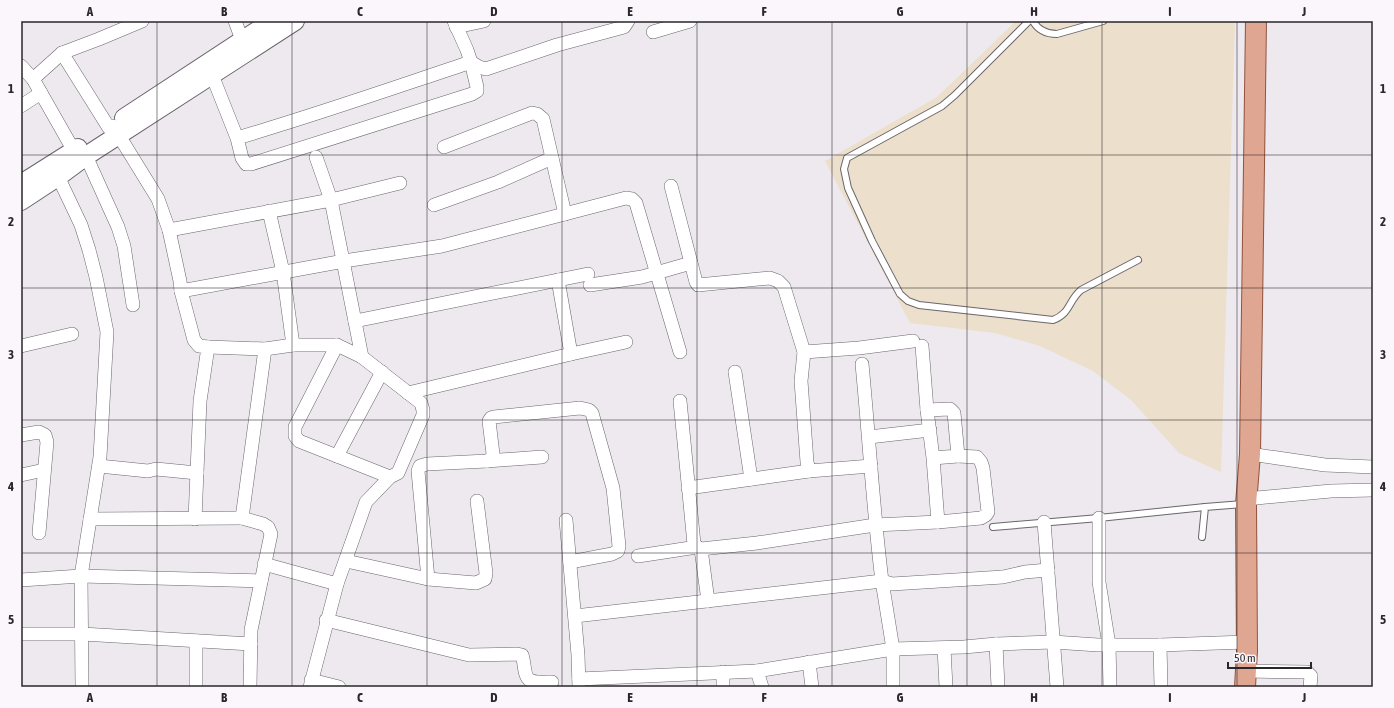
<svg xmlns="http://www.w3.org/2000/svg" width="1394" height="708" viewBox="0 0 1394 708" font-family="'Asap Condensed',sans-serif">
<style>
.education{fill:#ecdfcb}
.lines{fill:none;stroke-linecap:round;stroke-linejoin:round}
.service-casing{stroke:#6a666c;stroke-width:8}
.minor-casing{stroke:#6a666c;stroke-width:14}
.secondary-casing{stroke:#6a666c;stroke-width:20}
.primary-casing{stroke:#92533e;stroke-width:22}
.service{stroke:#fff;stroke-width:6}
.minor{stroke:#fff;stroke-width:13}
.secondary{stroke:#fff;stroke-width:18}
.primary{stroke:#dfa692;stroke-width:20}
.grid{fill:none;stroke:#292729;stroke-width:1;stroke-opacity:0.55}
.neatline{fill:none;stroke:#292729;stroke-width:1.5}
.grid-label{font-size:13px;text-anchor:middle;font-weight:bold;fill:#292729}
</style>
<rect width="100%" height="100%" fill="#ede9ef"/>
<path class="education" d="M 1016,21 L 1235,21 L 1221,472 L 1179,453 L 1131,400 L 1093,371 L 1040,346 L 995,333 L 910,323 L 825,161 L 937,97 Z"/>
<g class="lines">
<defs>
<g id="service">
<path d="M 1029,21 L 955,95 L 942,106 L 847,158 L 844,169 L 848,188 L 872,241 L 900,294 L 908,301 L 919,305 L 1053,320 C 1071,313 1068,301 1081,290 L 1138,260"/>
<path d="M 1033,21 C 1038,30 1047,34 1057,34 L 1103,21"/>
<path d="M 993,527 L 1099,518 L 1205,507"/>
<path d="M 1202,537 L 1205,507 L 1243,504"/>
</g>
<g id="minor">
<path d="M 235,21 L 245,48"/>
<path d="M 454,21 L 467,50 L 471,62 L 479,67 L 486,69 L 557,45 L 624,27 L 628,21"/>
<path d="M 456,27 L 484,21"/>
<path d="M 653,32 L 690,21"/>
<path d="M 62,53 L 109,128"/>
<path d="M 21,66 L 33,79 L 74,151"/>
<path d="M 212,75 L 237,138 L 242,158 L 246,164 L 251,164 L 472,94 L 477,91 L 477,87 L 471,62 C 393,88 316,115 237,138"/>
<path d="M 33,79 L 62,53 L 99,39 L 142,21"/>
<path d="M 21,106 L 41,93"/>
<path d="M 113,126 L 158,199 L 169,230 L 180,281 L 181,291 L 194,340 L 199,346 L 208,347 L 200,401 L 195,519"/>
<path d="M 444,147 L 532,113 L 537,114 L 543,119 L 565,214"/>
<path d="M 86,156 L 118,227 L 124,246 L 133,305"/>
<path d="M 316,157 L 331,200 L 400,183"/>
<path d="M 54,168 L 81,225 L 89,250 L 96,277 L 107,332 L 100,457 L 81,576 L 261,581"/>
<path d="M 671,186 L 696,282 L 698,285 L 770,278 L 778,281 L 784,287 L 804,352 L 801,381 L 807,462 L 809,471 L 871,466"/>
<path d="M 434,205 L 498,182 L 552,158"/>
<path d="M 269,211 L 283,272 L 293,345"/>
<path d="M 169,230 L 331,200 L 362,357"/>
<path d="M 590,285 L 642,277 L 691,263"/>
<path d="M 181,291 L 344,261 L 442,246 L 626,198 L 632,199 L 636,203 L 680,352"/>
<path d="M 355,321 L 588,274"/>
<path d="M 21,346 L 72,334"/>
<path d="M 922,346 L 927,410"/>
<path d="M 208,347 L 265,349 L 242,518 L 263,524 L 268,527 L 271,534 L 251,630 L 250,687"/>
<path d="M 265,349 L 293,345 L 337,345"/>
<path d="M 804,352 L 859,348 L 913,341"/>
<path d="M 571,354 L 626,342"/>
<path d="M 862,364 C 869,436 873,509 882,581 L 892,584 L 1003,577 L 1025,572 L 1048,570"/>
<path d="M 735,372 L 751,479"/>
<path d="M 408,393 L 571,354 L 558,280"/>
<path d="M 680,401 L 694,544 L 697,547 L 701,549 L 757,543 L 875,525 L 938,522 L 933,458 L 927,410 L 950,409 L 954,413 L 958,456 L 933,458"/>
<path d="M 21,435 L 39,432 L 45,435 L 47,442 L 39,533"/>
<path d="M 869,437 L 930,430"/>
<path d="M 1250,454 L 1325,465 L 1373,467"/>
<path d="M 337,456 L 382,372"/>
<path d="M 487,461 L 542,457"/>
<path d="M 99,466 L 148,471 L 156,469 L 197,473"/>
<path d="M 21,475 L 44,470"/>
<path d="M 688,488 L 809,471"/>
<path d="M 1246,499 L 1331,491 L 1373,490"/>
<path d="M 1099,518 L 1099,582 L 1109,645 L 1110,687"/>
<path d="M 90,519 L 242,518"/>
<path d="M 566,520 L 578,655 L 579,687"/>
<path d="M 938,522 L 981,518 L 986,515 L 988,512 L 983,468 L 981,462 L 977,457 L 958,456"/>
<path d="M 1044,522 L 1057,687"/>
<path d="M 701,549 L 708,601"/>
<path d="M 638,556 L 697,547"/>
<path d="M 346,561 L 428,579 L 476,583 L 485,579 L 486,573 L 477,501"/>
<path d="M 264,564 L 337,584"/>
<path d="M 428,579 L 418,471 L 420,466 L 427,464 L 487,461 L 492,458 L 493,454 L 489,421 L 491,418 L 494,417 L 580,408 L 589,410 L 592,413 L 613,488 L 619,546 L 618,551 L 612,554 L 570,562"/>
<path d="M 21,580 L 81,576 L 82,687"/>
<path d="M 575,616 L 882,581 L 893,649 L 893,687"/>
<path d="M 326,620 L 469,655 L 517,654 L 522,655 C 525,662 523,679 532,681 C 538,683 546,682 552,682"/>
<path d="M 21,634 L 82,634 L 251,644"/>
<path d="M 196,641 L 196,687"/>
<path d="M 996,644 L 998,687"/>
<path d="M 1160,645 L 1161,687"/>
<path d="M 944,648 L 946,687"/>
<path d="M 809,662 L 812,687"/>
<path d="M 1247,671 L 1307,672 L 1311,676 L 1310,687"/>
<path d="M 579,679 L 757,671"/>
<path d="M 311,680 L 339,687"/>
<path d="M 310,687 L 337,584 L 366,502 L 390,477 L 398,473 L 423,415 L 423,410 L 421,403 L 362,357 L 337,345 L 295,427 L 295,436 L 299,441 L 390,477"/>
<path d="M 723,687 L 723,672"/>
<path d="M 762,687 L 757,671 L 893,649 L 964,647 L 996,644 L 1053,642 L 1098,645 L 1160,645 L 1247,642"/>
</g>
<g id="secondary">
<path d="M 124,118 L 272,21"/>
<path d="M 21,184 L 78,148"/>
<path d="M 21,201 L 59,176 L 86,156 L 295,21"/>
</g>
<path id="primary" d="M 1245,687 L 1247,651 L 1246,504 L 1250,454 L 1256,21"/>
</defs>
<use href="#service" class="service-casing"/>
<use href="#minor" class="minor-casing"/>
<use href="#secondary" class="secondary-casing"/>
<use href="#primary" class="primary-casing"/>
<use href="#service" class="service"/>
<use href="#minor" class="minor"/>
<use href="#secondary" class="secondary"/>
<use href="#primary" class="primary"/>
</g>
<path class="grid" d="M 157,21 L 157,687M 292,21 L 292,687M 427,21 L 427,687M 562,21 L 562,687M 697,21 L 697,687M 832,21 L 832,687M 967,21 L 967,687M 1102,21 L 1102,687M 1237,21 L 1237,687M 21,155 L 1373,155M 21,288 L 1373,288M 21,420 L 1373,420M 21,553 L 1373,553"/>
<rect width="1394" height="708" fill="none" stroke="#faf6fc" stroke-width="44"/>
<path d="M1228 662v6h83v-6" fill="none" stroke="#292729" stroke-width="2"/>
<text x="1234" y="662" font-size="12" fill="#292729" stroke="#faf6fc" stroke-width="3" paint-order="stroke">50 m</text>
<rect x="22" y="22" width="1350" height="664" class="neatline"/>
<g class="grid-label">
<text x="90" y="16">A</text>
<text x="224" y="16">B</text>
<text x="360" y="16">C</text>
<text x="494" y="16">D</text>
<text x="630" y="16">E</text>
<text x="764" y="16">F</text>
<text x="900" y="16">G</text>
<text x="1034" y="16">H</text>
<text x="1170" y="16">I</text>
<text x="1304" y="16">J</text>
<text x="11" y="93">1</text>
<text x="1383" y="93">1</text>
<text x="11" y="226">2</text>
<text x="1383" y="226">2</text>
<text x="11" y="359">3</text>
<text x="1383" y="359">3</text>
<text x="11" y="491">4</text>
<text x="1383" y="491">4</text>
<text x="11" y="624">5</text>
<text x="1383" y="624">5</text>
<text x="90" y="702">A</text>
<text x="224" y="702">B</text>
<text x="360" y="702">C</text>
<text x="494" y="702">D</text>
<text x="630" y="702">E</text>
<text x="764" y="702">F</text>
<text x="900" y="702">G</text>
<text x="1034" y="702">H</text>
<text x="1170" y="702">I</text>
<text x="1304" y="702">J</text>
</g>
</svg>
